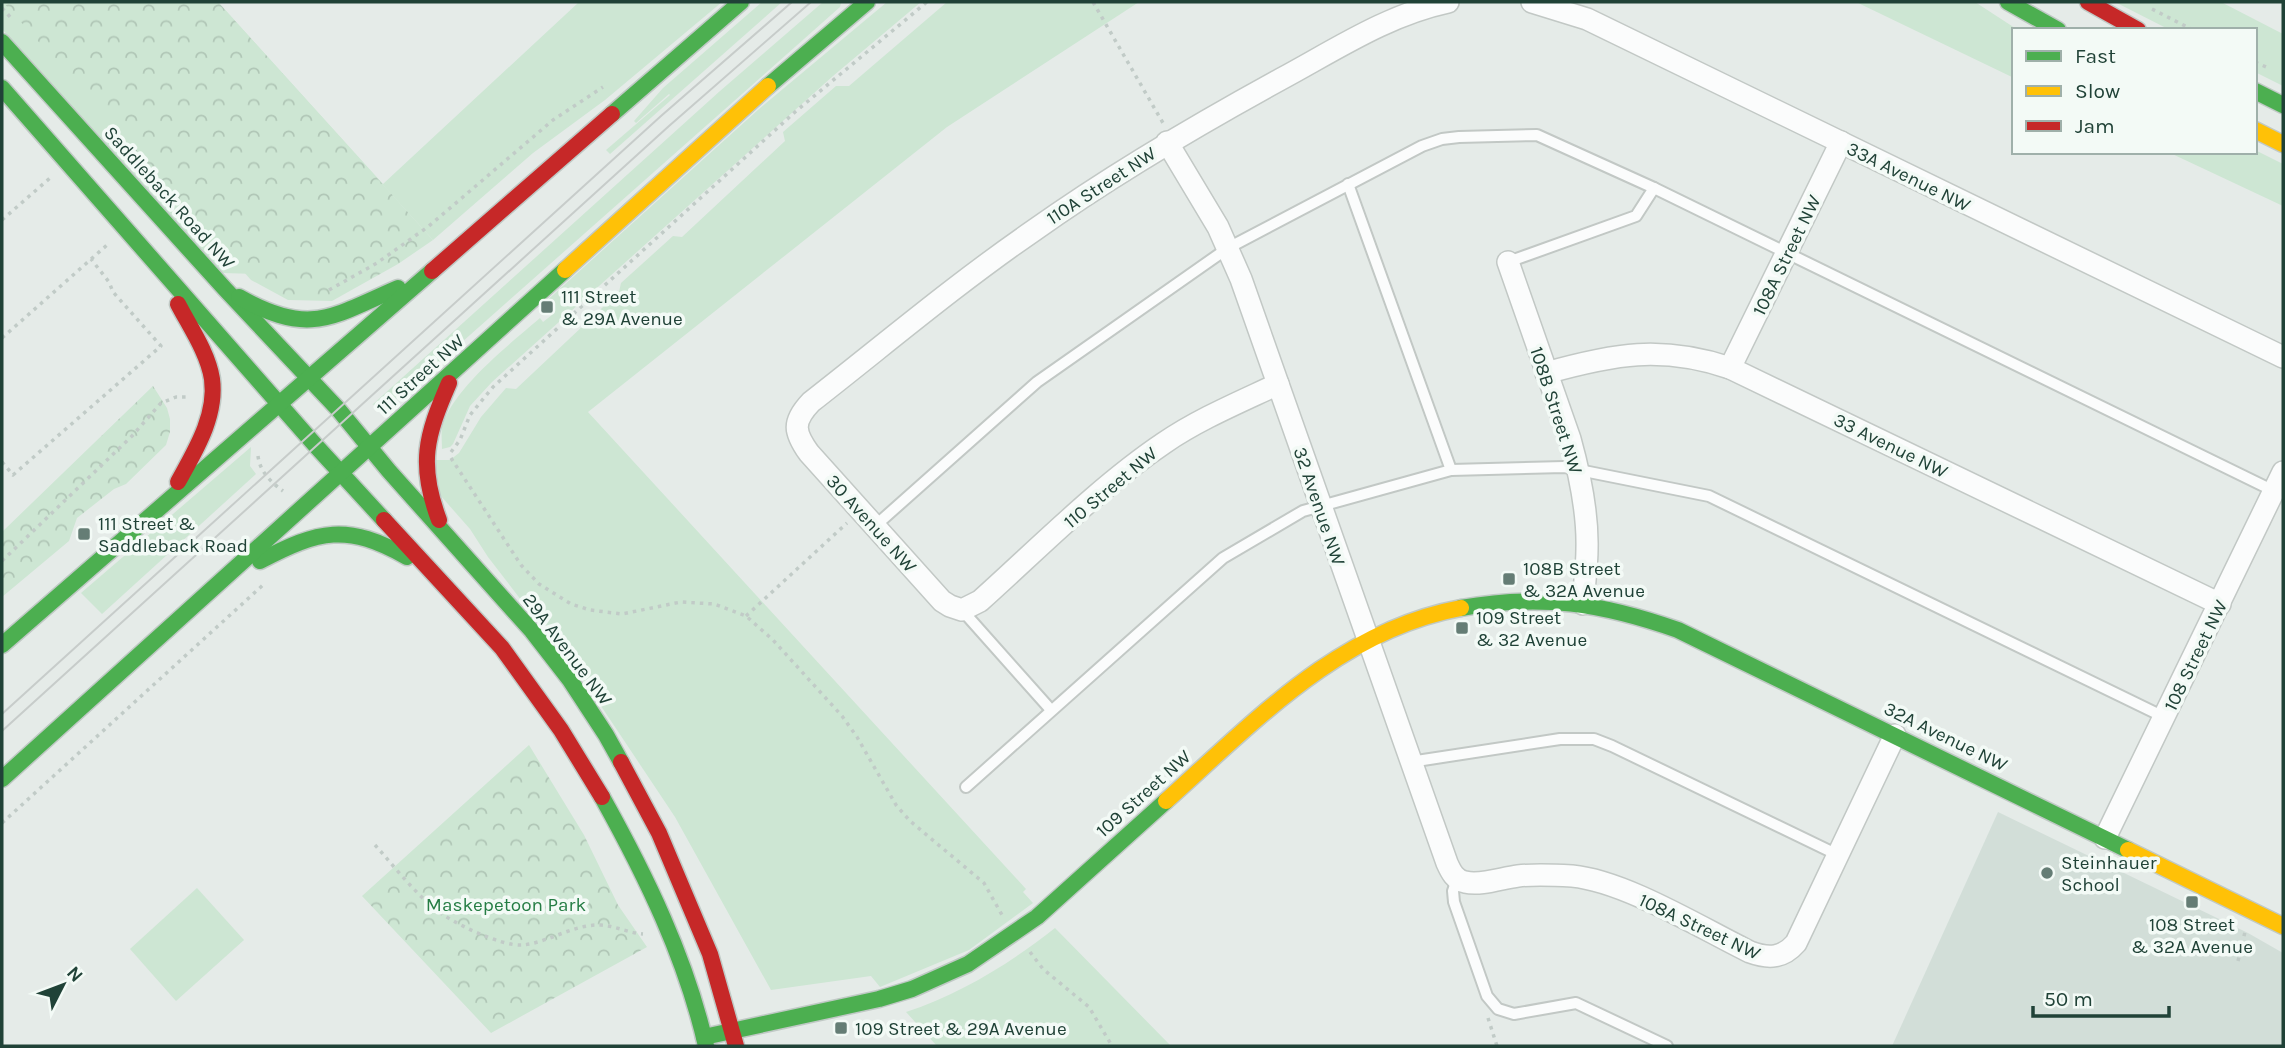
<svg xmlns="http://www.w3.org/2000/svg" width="2285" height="1048" viewBox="0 0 2285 1048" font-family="Karla,sans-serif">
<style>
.built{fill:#d2ded8}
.green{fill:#cde6d3}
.park{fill:url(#park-crowns)}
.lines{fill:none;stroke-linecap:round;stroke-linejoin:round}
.lane-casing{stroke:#c2c8c5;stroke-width:14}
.street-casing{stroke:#c2c8c5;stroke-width:24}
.fast-casing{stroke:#c0c9c5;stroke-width:19}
.slow-casing{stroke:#c0c9c5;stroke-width:19}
.jam-casing{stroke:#c0c9c5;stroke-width:19}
.path{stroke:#c1cbc7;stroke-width:3.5;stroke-dasharray:3.5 5;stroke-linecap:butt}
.lane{stroke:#fbfcfc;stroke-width:10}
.street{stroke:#fbfcfc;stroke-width:21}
.fast{stroke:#4caf50;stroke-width:16}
.slow{stroke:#ffc107;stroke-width:16}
.jam{stroke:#c62828;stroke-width:16}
.tram{stroke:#c7ccca;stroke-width:2}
.poi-dot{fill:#657d75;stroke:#f3faf6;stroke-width:2.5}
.labels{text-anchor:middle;stroke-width:7;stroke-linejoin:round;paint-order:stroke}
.street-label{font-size:19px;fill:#204237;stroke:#f3faf6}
.poi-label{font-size:19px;fill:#204237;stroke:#f3faf6;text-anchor:start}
.park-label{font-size:19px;fill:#257d44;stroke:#f3faf6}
</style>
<defs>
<pattern id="park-crowns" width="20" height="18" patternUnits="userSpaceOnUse" patternTransform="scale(1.75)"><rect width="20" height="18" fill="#cde6d3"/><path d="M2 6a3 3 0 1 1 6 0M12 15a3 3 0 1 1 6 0" fill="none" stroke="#b0c6b6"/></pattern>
</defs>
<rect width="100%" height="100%" fill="#e5ebe8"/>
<path class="built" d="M 1998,812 L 2248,933 L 2283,953 L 2283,1046 L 1892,1046 Z"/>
<g class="green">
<path d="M 2,2 L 218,2 L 383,184 L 579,2 L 722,2 L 605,100 L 533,153 L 433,240 L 382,184 L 285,275 L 223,273 L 2,29 Z"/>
<path d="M 762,2 L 782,2 L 610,154 L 606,150 L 670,95 L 669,94 L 636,123 L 634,121 L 663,88 Z"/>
<path d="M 823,2 L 846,2 L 841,3 L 840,7 L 417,382 L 414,384 L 416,386 L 398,399 L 372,405 L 720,91 Z"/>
<path d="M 887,2 L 921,2 L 833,76 L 492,382 L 470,406 L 453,444 L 450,447 L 442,449 C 442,442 441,433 442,427 C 452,389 510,344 540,318 L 543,322 L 552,315 L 543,304 L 759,109 Z"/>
<path d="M 947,2 L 1139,2 L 947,127 L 588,412 L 1026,889 L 1023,892 L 1033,903 L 969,950 L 880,987 L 871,976 L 771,990 L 675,817 L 591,691 L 488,557 L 470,529 L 440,495 L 435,460 L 450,460 L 459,453 L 481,417 L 506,388 L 516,389 L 619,292 L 621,283 L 673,236 L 682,237 L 785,141 L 783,132 L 836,86 L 849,86 Z"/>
<path d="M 1856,2 L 1975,2 L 2018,30 L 2014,30 L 2014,78 Z"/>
<path d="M 2115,2 L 2221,2 L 2283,34 L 2283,86 L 2255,72 L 2255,30 L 2170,30 Z"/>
<path d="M 2255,150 L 2283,164 L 2283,206 L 2168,152 L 2255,152 Z"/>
<path d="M 251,447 L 250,466 L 256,474 L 102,614 L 81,593 Z"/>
<path d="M 197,888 L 244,940 L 176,1001 L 130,949 Z"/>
<path d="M 1055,928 L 1171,1046 L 937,1046 L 906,1012 C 962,993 1009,964 1055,928 Z"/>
</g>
<g class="park">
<path d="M 3,2 L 218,2 L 433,240 L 398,264 L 332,301 L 288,300 L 251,280 Z"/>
<path d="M 153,386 L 167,408 L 170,419 L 170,432 L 166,445 L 126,484 L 114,489 L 77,518 L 69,541 L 2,597 L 2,532 Z"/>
<path d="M 529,745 L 584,835 L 618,905 L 647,947 L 491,1033 L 362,896 Z"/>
</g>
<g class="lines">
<defs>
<g id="lane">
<path d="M 1348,184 L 1451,470"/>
<path d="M 1508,262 L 1636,216 L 1654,188"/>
<path d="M 875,526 L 1037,382 L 1228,248 L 1422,146 L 1442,139 L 1459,137 L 1537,135 L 1654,188 L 2274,491"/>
<path d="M 962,610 L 1051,710"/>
<path d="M 1410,762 L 1560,739 L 1594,739 L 1612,746 L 1838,855"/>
<path d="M 966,787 L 1223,558 L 1303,511 L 1451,470 L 1564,467 L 1709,496 L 2164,717"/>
<path d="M 1457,879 L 1453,891 L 1454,902 L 1487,996 L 1498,1009 L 1514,1014 L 1576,1003 L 1667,1046"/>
</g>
<g id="street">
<path d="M 1532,2 L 1587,19 L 2283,357"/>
<path d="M 1167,142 L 1218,227 L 1241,279 L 1447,863 C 1451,872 1455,880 1465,882 C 1481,886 1502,878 1518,876 C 1536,874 1554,875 1572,876 C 1625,881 1701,928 1750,952 C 1769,959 1783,958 1796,943 L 1895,735"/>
<path d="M 1508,262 L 1570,439 C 1580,475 1588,512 1587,549 C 1587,567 1584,586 1583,604"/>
<path d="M 1730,368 L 1841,142"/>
<path d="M 1546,373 C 1614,354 1661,345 1730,368 L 2220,604"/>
<path d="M 1278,384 C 1240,402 1199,419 1164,443 C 1100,486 1038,549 980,601 L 962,610 L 950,606 L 942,601 L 809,453 C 794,432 792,422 811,402 C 884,345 956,284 1033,231 C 1113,174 1195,126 1281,79 C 1335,50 1387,15 1448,2"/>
<path d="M 2105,838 L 2283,472"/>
</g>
<g id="fast">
<path d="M 2008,2 L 2058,30"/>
<path d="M 2,42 L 225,289 L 338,409 L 389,471 L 532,631 L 570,680 L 606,735 L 621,762"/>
<path d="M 768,86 L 867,2"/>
<path d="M 2,88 L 316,446 L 384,520"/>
<path d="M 2255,91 L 2283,105"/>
<path d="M 612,114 L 741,2"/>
<path d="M 239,297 C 310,337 331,317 398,288"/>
<path d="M 260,561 C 319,530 347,523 407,557"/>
<path d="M 1461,608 C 1542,594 1601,603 1678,630 L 2128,850"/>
<path d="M 2,645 L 432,271"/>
<path d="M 2,779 L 565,270"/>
<path d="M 602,797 C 646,876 686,958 706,1046"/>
<path d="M 704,1037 L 879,999 L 912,989 L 968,964 L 1037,917 L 1166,801"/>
</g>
<g id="slow">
<path d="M 2255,130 L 2283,144"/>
<path d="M 565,270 L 768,86"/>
<path d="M 1166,801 C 1254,722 1340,630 1461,608"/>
<path d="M 2128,850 L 2283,926"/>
</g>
<g id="jam">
<path d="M 2088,2 L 2138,30"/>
<path d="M 432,271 L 612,114"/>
<path d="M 178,304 C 190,327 208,353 212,379 C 217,416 195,451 178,482"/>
<path d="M 384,520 L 502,648 L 561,730 L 602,797"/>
<path d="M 439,520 C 418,464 426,436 449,383"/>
<path d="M 621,762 L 659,833 L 710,954 L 736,1046"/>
</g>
</defs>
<use href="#lane" class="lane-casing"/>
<use href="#street" class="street-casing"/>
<use href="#fast" class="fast-casing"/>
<use href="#slow" class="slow-casing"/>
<use href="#jam" class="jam-casing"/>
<g class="path">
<path d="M 1093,2 L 1163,123"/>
<path d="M 2,8 L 12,19"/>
<path d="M 2152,9 L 2193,30"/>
<path d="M 2255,62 L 2266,67"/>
<path d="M 2,220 L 50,178"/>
<path d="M 329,290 L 377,263 L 429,226 L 553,120 L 603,87"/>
<path d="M 2,338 L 107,245"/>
<path d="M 451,452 L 460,440 L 470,415 L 493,387 L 795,112 L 927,2"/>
<path d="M 258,456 C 260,472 271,482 283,491"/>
<path d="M 451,458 L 521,565 L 539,584 L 571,604 L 590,610 L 622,614 L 681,602 L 714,604 L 746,616 L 773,640 L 842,716 L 857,737 L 896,805 L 910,821 L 984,883 L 1002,915"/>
<path d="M 2,462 L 13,475 L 161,346 L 113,292 L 109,282 L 91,259"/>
<path d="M 2,561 L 132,436 L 161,403 L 176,397 L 188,397"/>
<path d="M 746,616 L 847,523"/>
<path d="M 2,823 L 263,585"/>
<path d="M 375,845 C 394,866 412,890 434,908 C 450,922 502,947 523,945 C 550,942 573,924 601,925 C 615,926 629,933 643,934"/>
<path d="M 1030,952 L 1043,969 L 1089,1007 L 1112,1046"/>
<path d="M 2238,961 L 2245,932"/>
<path d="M 1488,1018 L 1497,1046"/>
</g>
<use href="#lane" class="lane"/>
<use href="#street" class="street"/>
<use href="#fast" class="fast"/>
<use href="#slow" class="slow"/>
<use href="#jam" class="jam"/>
<g class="tram">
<path d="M 2,714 L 661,116 L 792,2"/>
<path d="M 2,731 L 669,126 L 811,2"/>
</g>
</g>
<g class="poi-dot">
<rect x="540" y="300" width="14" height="14" rx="3.5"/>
<rect x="77" y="527" width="14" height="14" rx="3.5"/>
<rect x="1502" y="572" width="14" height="14" rx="3.5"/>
<rect x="1455" y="621" width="14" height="14" rx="3.5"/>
<circle cx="2047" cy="873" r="7"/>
<rect x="2185" y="895" width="14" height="14" rx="3.5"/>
<rect x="834" y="1021" width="14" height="14" rx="3.5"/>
</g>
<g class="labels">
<g class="street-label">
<text transform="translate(1909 176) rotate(26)" y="7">33A Avenue NW</text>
<text transform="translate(1101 185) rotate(-33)" y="7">110A Street NW</text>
<text transform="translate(170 197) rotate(48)" y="7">Saddleback Road NW</text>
<text transform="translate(1786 255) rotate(-64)" y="7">108A Street NW</text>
<text transform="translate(420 374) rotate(-42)" y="7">111 Street NW</text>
<text transform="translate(1557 410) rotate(72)" y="7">108B Street NW</text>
<text transform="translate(1891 445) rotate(26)" y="7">33 Avenue NW</text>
<text transform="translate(1110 487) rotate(-40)" y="7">110 Street NW</text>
<text transform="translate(1320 506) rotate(71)" y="7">32 Avenue NW</text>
<text transform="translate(872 523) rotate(48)" y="7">30 Avenue NW</text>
<text transform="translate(568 649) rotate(53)" y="7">29A Avenue NW</text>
<text transform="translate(2195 655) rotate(-64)" y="7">108 Street NW</text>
<text transform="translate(1946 736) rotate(26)" y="7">32A Avenue NW</text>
<text transform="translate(1143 793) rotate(-42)" y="7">109 Street NW</text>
<text transform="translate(1700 926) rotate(25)" y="7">108A Street NW</text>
</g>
<g class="poi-label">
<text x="561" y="303">111 Street<tspan x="561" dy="22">&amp; 29A Avenue</tspan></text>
<text x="98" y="530">111 Street &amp;<tspan x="98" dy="22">Saddleback Road</tspan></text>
<text x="1523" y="575">108B Street<tspan x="1523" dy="22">&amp; 32A Avenue</tspan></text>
<text x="1476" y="624">109 Street<tspan x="1476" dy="22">&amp; 32 Avenue</tspan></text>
<text x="2061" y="869">Steinhauer<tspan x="2061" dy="22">School</tspan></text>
<text x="2192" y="931" text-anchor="middle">108 Street<tspan x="2192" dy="22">&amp; 32A Avenue</tspan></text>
<text x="855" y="1035">109 Street &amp; 29A Avenue</text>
</g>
<g class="park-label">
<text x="506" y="911">Maskepetoon Park</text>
</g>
</g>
<rect width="2285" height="1048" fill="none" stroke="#204237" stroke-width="7"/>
<rect x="2012" y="28" width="245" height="126" fill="#f3faf6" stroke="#9fb0aa" stroke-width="2"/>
<rect x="2026" y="51" width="35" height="10" fill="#4caf50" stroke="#9fb0aa" stroke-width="2"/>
<text x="2075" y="63" font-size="21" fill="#204237">Fast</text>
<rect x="2026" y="86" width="35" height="10" fill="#ffc107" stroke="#9fb0aa" stroke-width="2"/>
<text x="2075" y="98" font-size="21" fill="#204237">Slow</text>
<rect x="2026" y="121" width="35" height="10" fill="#c62828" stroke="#9fb0aa" stroke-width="2"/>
<text x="2075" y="133" font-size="21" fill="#204237">Jam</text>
<g transform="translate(63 985) rotate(48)" stroke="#f3faf6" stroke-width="5" paint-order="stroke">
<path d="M0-5L12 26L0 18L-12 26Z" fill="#204237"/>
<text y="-10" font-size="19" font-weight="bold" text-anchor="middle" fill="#204237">N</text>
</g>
<path d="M2033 1006v10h136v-10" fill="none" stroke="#204237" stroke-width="3.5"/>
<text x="2044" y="1006" font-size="21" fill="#204237" stroke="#f3faf6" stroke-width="5" paint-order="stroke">50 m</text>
</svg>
